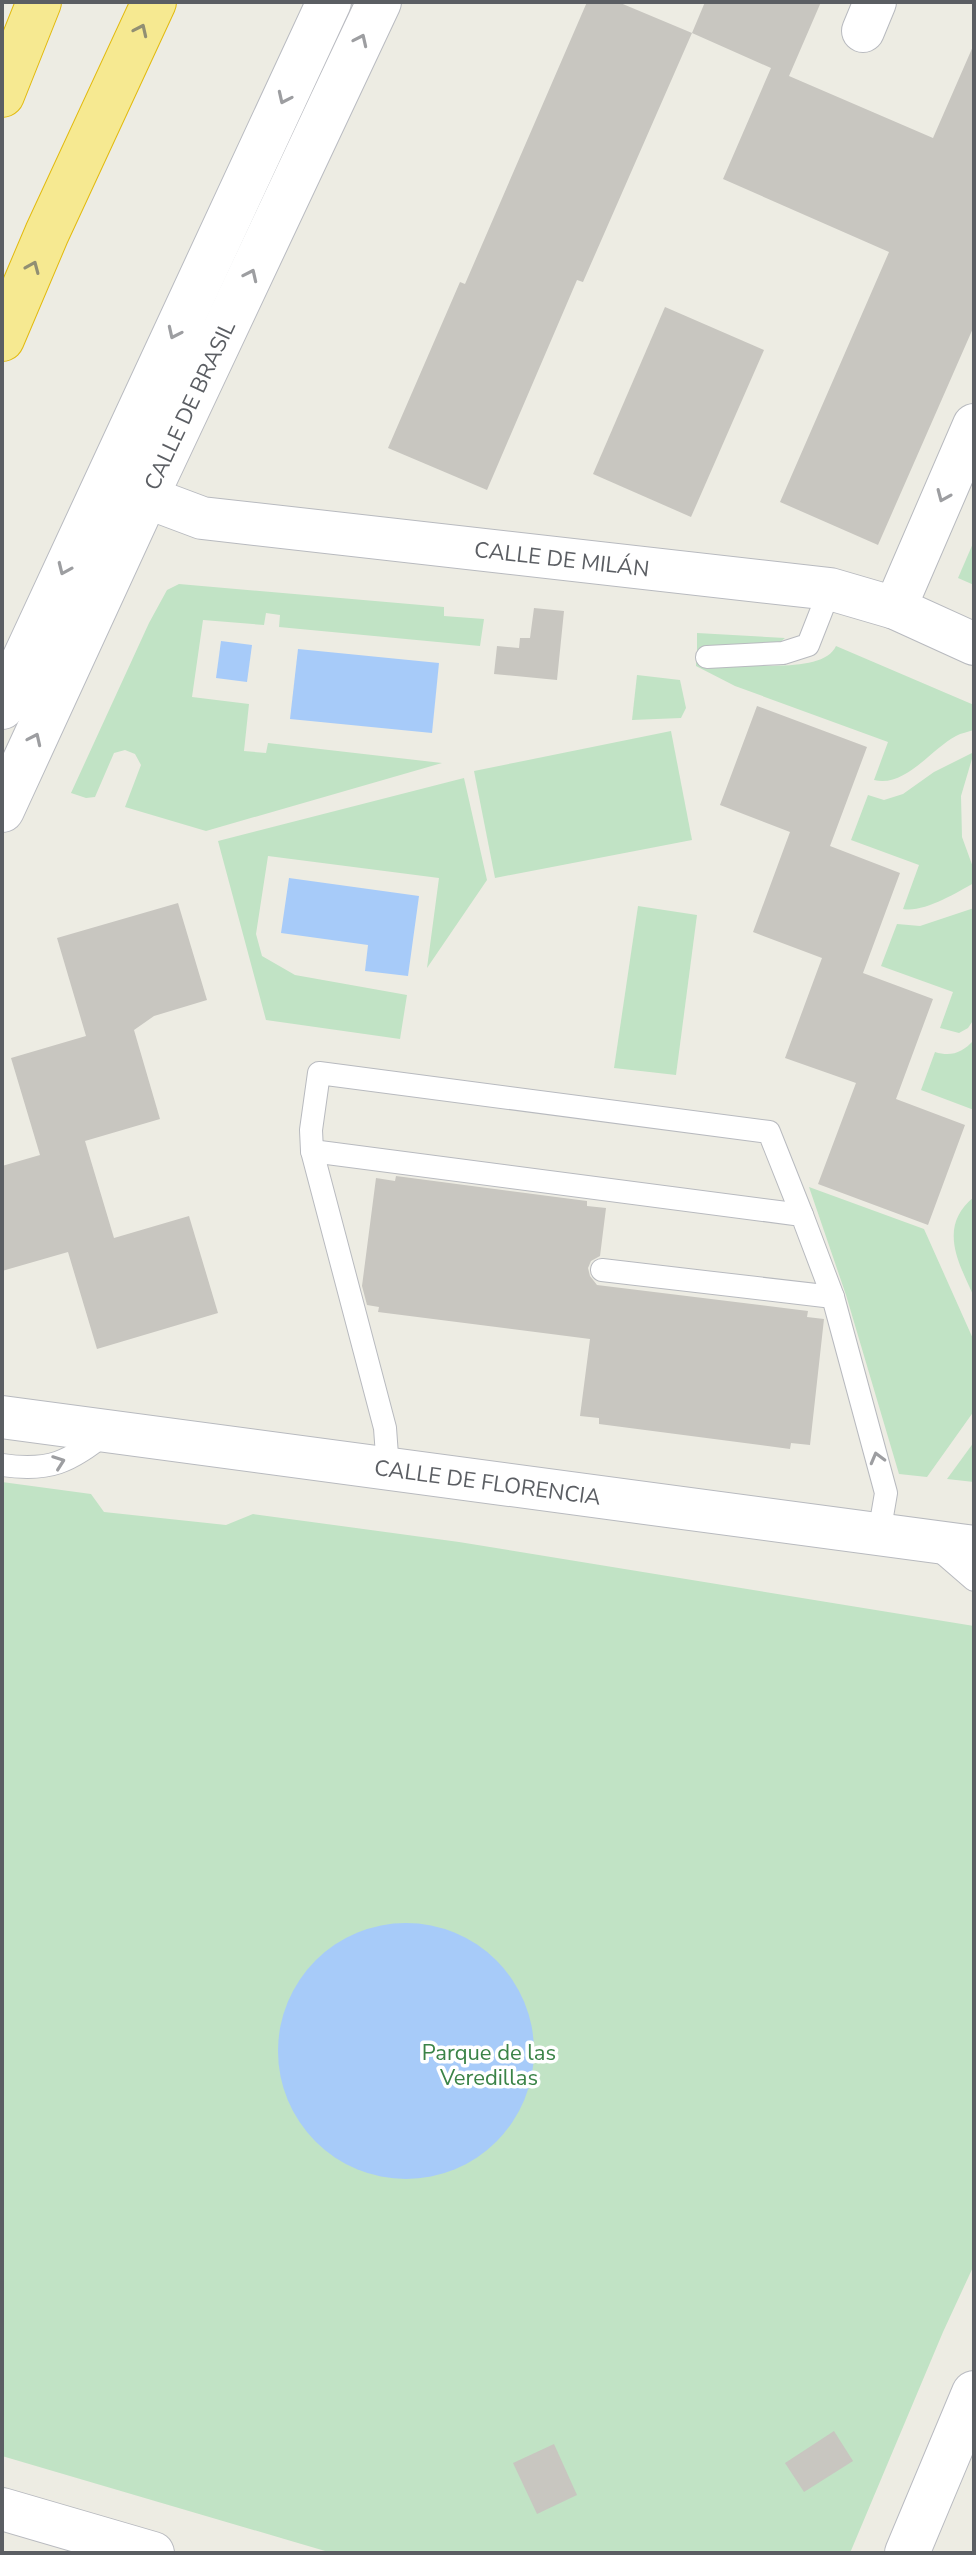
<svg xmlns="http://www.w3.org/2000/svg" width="976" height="2555" viewBox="0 0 976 2555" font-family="'Nunito Sans',sans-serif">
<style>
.green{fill:#c1e3c5}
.water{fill:#a7cbf9}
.building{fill:#c8c6c0}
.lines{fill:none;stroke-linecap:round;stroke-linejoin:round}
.lane-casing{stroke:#b8babf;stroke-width:24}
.street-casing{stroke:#b8babf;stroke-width:44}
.secondary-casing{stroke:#b9bbc1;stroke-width:46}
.highway-casing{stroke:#e2ba0e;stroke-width:46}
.lane{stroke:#fff;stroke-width:22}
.street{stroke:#fff;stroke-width:42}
.secondary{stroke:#fff;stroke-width:44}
.highway{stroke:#f6e991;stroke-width:44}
.oneway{stroke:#918f73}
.oneway2{stroke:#9d9ea1}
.labels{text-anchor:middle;stroke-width:7;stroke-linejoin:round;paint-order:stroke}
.street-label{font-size:22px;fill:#5b5e63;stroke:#fff}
.park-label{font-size:22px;fill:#3a8347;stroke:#fff}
</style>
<rect width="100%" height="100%" fill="#edece3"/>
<g class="green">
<path d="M 974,541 L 974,585 L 958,578 Z"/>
<path d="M 179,584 L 444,607 L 444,616 L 484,619 L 480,646 L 279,627 L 280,615 L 266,613 L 264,625 L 203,620 L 192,697 L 249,704 L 244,751 L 266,753 L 268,743 L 442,763 L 206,831 L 125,807 L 141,765 L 135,754 L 125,750 L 114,753 L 95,797 L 86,798 L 71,793 L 149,623 L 167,590 Z"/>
<path d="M 697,633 L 785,638 L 779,643 L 697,653 Z"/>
<path d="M 836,646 L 974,705 L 974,730 C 968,732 961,733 956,736 C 931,749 905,788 874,780 L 888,742 L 735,686 L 696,666 L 696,662 C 727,661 822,678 836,646 Z"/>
<path d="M 637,675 L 680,680 L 686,708 L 681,718 L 632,720 Z"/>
<path d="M 671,731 L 692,840 L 495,878 L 474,771 Z"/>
<path d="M 974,752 L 961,796 L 962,837 L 974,870 L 974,883 C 956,893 923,913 903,909 L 919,865 L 851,840 L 868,795 L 884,800 L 903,794 L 934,772 Z"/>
<path d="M 464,778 L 487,880 L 427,968 L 439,878 L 268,856 L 256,934 L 262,956 L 295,975 L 407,995 L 400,1039 L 266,1020 L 218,841 Z"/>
<path d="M 638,906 L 697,915 L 676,1075 L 614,1068 Z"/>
<path d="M 974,908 L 974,1019 L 968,1028 L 959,1033 L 940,1028 L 953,992 L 881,966 L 897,924 L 920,926 Z"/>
<path d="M 974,1040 L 974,1110 L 921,1090 L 935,1052 C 951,1057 962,1053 974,1040 Z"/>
<path d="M 809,1187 L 924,1229 L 974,1341 L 974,1411 L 927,1477 L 899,1474 L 846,1295 Z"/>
<path d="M 974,1197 L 974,1297 C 959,1263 937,1227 974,1197 Z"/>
<path d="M 974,1442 L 974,1482 L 947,1479 Z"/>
<path d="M 2,1482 L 91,1494 L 104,1512 L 226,1525 L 253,1514 L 459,1542 L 974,1626 L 974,2265 L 943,2332 L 850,2553 L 332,2553 L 2,2456 Z"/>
</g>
<g class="water">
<path d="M 221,641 L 252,645 L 247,682 L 216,678 Z"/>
<path d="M 298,649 L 439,663 L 432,733 L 290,719 Z"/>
<path d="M 289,878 L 419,896 L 408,976 L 365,971 L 368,945 L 281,933 Z"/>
<circle cx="406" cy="2051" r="128"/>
</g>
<g class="building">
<path d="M 587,2 L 618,2 L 692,33 L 583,282 L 577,280 L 487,490 L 388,448 L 460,282 L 465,284 Z"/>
<path d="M 705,2 L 821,2 L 789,76 L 933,138 L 974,44 L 974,326 L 878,545 L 780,502 L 889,252 L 723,179 L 771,68 L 692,33 Z"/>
<path d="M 665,307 L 764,350 L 691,517 L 593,474 Z"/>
<path d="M 534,608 L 564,611 L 557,680 L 494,674 L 497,646 L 519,648 L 520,638 L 530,638 Z"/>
<path d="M 757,706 L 867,747 L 830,846 L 900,873 L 863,973 L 933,999 L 896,1099 L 965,1125 L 928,1225 L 818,1184 L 856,1083 L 785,1058 L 822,958 L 753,932 L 790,832 L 720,805 Z"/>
<path d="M 178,903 L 207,1000 L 154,1016 L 134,1030 L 160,1119 L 85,1141 L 114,1238 L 189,1216 L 218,1313 L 97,1349 L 68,1252 L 2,1271 L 2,1166 L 40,1155 L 11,1058 L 86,1036 L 57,938 Z"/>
<path d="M 396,1176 L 587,1201 L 587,1206 L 606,1208 L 600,1256 L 591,1261 L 588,1268 L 590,1276 L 597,1285 L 808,1311 L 807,1317 L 824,1319 L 810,1445 L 791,1443 L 790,1449 L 599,1424 L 599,1418 L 580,1416 L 590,1339 L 378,1312 L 379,1307 L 367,1305 L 362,1286 L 376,1178 L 395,1181 Z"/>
<path d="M 834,2431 L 853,2461 L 804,2492 L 785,2463 Z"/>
<path d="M 554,2444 L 577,2495 L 537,2514 L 513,2463 Z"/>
</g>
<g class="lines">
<defs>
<g id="lane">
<path d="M 707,657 L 783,653 L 808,645 L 830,589"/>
<path d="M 312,1151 L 802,1215 L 833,1297 L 602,1270"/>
<path d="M 833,1297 L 886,1493 L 879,1534"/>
<path d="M 2,1465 C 50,1472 69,1462 106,1433"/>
<path d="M 388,1469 L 385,1428 L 312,1151 L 311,1130 L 319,1073 L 769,1132 L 802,1215"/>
<path d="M 937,1548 L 974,1580"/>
</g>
<g id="street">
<path d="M 863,31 L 875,2"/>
<path id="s1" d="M 146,497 L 202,518 L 830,589 L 895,608 L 974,644"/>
<path d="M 895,608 L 974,425"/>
<path id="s2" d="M 2,1417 L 974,1547"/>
<path d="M 2,2509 L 153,2553"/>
</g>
<g id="secondary">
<path d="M 2,707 L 329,2"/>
<path id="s3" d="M 2,810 L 146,497 L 379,2"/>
<path d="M 907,2553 L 974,2393"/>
</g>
<g id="highway">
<path d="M 2,95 L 39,2"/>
<path d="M 2,339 L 47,233 L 154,2"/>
</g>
</defs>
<use href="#lane" class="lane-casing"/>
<use href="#street" class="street-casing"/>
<use href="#secondary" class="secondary-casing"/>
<use href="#highway" class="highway-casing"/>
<use href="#lane" class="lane"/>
<use href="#street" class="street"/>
<use href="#secondary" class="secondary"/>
<use href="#highway" class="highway"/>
</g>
<defs><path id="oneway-chevron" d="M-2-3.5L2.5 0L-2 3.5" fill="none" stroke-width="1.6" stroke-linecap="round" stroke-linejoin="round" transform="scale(2)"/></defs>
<g class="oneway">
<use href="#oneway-chevron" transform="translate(141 30) rotate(-65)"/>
<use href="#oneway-chevron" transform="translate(33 267) rotate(-67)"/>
</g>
<g class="oneway2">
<use href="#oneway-chevron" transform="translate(361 40) rotate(-65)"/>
<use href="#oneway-chevron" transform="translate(284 98) rotate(115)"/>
<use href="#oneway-chevron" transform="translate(251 275) rotate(-65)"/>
<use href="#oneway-chevron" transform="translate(174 333) rotate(115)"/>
<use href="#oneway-chevron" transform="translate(943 496) rotate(113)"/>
<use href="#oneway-chevron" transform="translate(64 569) rotate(114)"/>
<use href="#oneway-chevron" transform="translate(35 739) rotate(-65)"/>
<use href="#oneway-chevron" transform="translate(877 1458) rotate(-105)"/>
<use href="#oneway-chevron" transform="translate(59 1462) rotate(-20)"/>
</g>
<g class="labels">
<g class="street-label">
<text dy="8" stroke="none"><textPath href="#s3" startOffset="446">CALLE DE BRASIL</textPath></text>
<text dy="8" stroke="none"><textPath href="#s1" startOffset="422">CALLE DE MILÁN</textPath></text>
<text dy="8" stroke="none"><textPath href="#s2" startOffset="490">CALLE DE FLORENCIA</textPath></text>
</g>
<g class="park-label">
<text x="489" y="2060">Parque de las<tspan x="489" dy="25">Veredillas</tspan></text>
</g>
</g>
<rect width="976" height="2555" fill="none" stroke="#5b5e63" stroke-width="8"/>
</svg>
